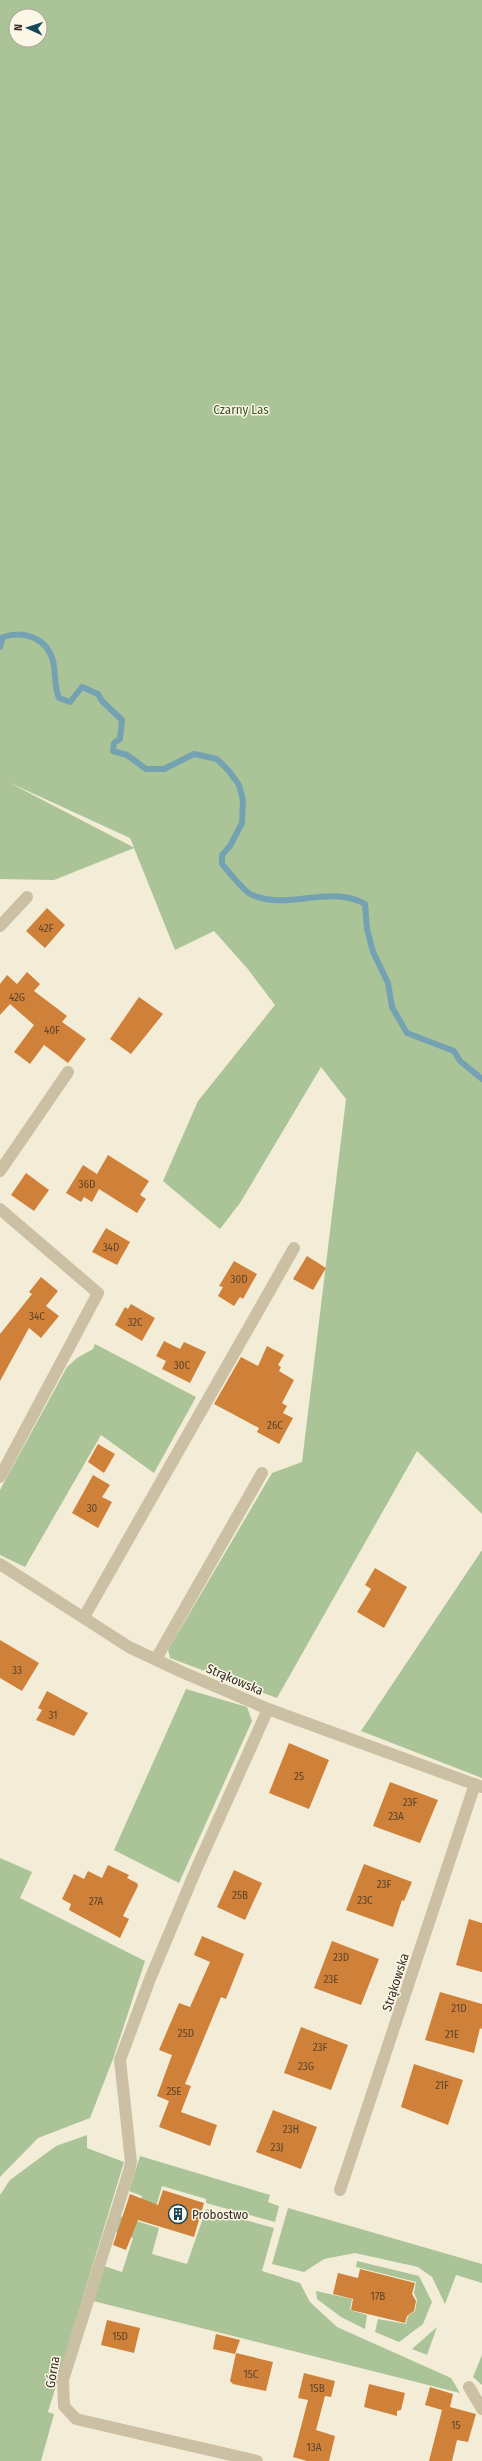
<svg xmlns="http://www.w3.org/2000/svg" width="482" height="2461" viewBox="0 0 482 2461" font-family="'Fira Sans Condensed',sans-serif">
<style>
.green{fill:#aac397;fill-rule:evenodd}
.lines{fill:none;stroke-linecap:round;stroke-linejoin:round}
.stream{stroke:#75a2b2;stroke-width:6}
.building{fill:#cf813a}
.minor{stroke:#ccc0a4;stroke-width:12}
.labels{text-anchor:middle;stroke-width:3;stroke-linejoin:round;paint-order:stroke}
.number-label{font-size:11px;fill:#5d442b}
.park-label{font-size:13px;fill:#3b5728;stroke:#fbf6e5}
.street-label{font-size:13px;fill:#372f26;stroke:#fbf6e5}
.poi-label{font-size:13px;fill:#372f26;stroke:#fbf6e5;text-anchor:start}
</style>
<rect width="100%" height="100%" fill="#f3edd8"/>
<g class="green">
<path d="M 0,0 L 482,0 L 482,1514 L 417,1451 L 277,1698 L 170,1658 L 168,1650 L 272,1473 L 302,1462 L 346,1099 L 321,1067 L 240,1203 L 220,1229 L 163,1181 L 198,1101 L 275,1005 L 247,968 L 214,931 L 175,950 L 134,848 L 54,880 L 0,879 ZM 16,16 L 40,16 L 40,40 L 16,40 ZM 8,782 L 130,838 L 134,847 L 133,847 Z"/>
<path d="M 95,1344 L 196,1397 L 154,1473 L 101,1435 L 25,1567 L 0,1555 L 0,1490 L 67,1367 L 77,1358 L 93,1349 Z"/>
<path d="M 482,1550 L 482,1778 L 361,1731 Z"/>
<path d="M 186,1689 L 247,1707 L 252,1721 L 179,1883 L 114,1850 Z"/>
<path d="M 0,1858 L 32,1872 L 20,1898 L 145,1961 L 113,2059 L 90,2118 L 38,2138 L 0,2177 Z"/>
<path d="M 87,2135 L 87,2148 L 124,2162 L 48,2412 L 54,2414 L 41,2461 L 0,2461 L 0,2195 L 10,2180 L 56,2146 Z"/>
<path d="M 140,2156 L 270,2195 L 268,2202 L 279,2206 L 275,2222 L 206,2203 L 206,2199 L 162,2186 L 152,2221 L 136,2217 L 142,2196 L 129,2191 Z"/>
<path d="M 288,2208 L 482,2264 L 482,2283 L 456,2275 L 445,2304 L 432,2277 L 418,2267 L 355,2253 L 324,2259 L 304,2272 L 272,2264 Z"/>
<path d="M 206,2209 L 274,2228 L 262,2271 L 300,2283 L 310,2302 L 337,2327 L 451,2378 L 460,2393 L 93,2301 L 104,2266 L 122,2272 L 133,2238 L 115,2232 L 120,2216 L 159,2228 L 152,2254 L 187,2264 Z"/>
<path d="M 357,2261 L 419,2276 L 432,2302 L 423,2324 L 399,2342 L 375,2332 L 378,2319 L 406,2324 L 408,2316 L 415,2311 L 417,2300 L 414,2293 L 416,2282 L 356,2267 Z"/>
<path d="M 316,2291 L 352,2299 L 350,2310 L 367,2315 L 365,2329 L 341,2317 L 317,2299 Z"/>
<path d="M 437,2327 L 427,2355 L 412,2349 Z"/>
<path d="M 482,2355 L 482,2385 L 473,2377 Z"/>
</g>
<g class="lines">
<path class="stream" d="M 0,647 L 3,637 C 24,630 47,638 53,661 C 56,674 54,686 59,698 L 70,702 L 82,687 L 98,694 L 102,701 L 122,720 L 120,739 L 114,743 L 113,751 L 127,755 L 146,769 L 164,769 L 194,754 L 217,759 L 229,771 L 239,785 L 243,800 L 242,823 L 230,846 L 222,855 L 222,864 C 229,872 244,892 252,895 C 289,911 329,884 365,904 L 367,929 L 373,952 L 388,983 L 392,1007 L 407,1033 L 454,1051 L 460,1061 L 482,1079"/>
</g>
<g class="building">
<path d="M 47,908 L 65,925 L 45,948 L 26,931 Z"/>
<path d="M 27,972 L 40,984 L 34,991 L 67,1016 L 62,1022 L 86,1039 L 68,1063 L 44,1045 L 30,1064 L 14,1052 L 34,1025 L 10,1004 L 0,1015 L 0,984 L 7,975 L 17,984 Z"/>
<path d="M 139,997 L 163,1014 L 131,1054 L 110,1039 Z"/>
<path d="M 108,1155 L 149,1181 L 140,1195 L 146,1199 L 137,1213 L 99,1189 L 92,1202 L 84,1197 L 81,1202 L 66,1193 L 83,1165 L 97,1174 Z"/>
<path d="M 26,1173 L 49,1190 L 34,1211 L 11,1195 Z"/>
<path d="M 106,1228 L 130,1242 L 117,1265 L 92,1252 Z"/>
<path d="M 307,1256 L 326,1268 L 313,1290 L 293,1279 Z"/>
<path d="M 234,1261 L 257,1274 L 243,1299 L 240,1297 L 234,1306 L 218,1296 L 223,1287 L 219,1286 Z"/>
<path d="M 41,1277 L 58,1291 L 46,1306 L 59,1316 L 41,1338 L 29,1328 L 0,1381 L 0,1334 L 32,1294 L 29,1292 Z"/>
<path d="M 131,1304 L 155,1318 L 142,1341 L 115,1325 L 125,1307 L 128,1309 Z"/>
<path d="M 164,1341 L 180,1349 L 184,1342 L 206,1352 L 190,1383 L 162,1369 L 166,1361 L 156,1356 Z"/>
<path d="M 267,1346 L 284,1355 L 278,1365 L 281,1367 L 279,1371 L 294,1380 L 282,1403 L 287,1406 L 283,1413 L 293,1418 L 279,1444 L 257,1432 L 259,1428 L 214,1404 L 241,1357 L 258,1366 Z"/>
<path d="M 98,1444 L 115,1454 L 104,1473 L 88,1462 Z"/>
<path d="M 93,1475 L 110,1485 L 102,1497 L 112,1502 L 98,1528 L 72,1513 Z"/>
<path d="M 375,1568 L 407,1587 L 384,1628 L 357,1612 L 371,1589 L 365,1585 Z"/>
<path d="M 0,1640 L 39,1663 L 22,1691 L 0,1678 Z"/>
<path d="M 47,1691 L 88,1713 L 74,1736 L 36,1720 L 42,1710 L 38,1708 Z"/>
<path d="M 289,1743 L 329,1760 L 309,1809 L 269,1793 Z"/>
<path d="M 390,1782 L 438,1800 L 420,1843 L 373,1826 Z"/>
<path d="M 364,1864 L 412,1882 L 404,1901 L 402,1900 L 393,1927 L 346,1910 Z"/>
<path d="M 108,1865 L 129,1875 L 127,1878 L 137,1883 L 138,1886 L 123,1916 L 129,1919 L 120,1938 L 69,1910 L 71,1904 L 62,1899 L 74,1874 L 84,1879 L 88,1871 L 102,1878 Z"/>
<path d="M 234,1870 L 262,1883 L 245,1920 L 217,1907 Z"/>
<path d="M 469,1919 L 482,1923 L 482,1972 L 456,1965 Z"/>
<path d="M 202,1936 L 244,1954 L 226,1999 L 221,1997 L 185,2084 L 191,2086 L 181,2112 L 217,2125 L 210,2146 L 159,2127 L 169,2101 L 157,2096 L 172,2055 L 159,2050 L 179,2003 L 190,2007 L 210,1962 L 194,1955 Z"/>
<path d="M 332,1941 L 379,1959 L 361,2005 L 314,1988 Z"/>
<path d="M 440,1992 L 482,2004 L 482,2029 L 480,2028 L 474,2053 L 425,2040 Z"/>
<path d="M 301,2027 L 348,2045 L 331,2090 L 284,2073 Z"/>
<path d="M 414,2064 L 463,2080 L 448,2125 L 401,2107 Z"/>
<path d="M 273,2110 L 317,2127 L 301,2169 L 256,2152 Z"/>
<path d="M 163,2190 L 204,2203 L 194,2237 L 138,2220 L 126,2250 L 113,2245 L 130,2194 L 158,2205 Z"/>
<path d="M 360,2269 L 415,2283 L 412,2294 L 416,2301 L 414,2311 L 407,2316 L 405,2323 L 351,2310 L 353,2299 L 333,2294 L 338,2273 L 358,2278 Z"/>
<path d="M 107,2320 L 140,2328 L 134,2353 L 101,2345 Z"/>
<path d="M 216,2334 L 240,2340 L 235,2354 L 213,2349 Z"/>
<path d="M 236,2353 L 273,2362 L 266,2391 L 233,2384 L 230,2381 Z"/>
<path d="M 304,2373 L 335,2381 L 331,2397 L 325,2396 L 316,2430 L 335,2436 L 329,2461 L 307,2461 L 293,2457 L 308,2400 L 298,2398 Z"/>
<path d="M 369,2384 L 405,2393 L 401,2410 L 397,2411 L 397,2416 L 364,2407 Z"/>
<path d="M 430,2387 L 453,2394 L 450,2407 L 476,2414 L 468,2442 L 457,2440 L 452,2461 L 429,2461 L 442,2410 L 425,2405 Z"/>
</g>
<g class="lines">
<g class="minor">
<path d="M 0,926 L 27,897"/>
<path d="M 0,1171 L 68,1072"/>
<path d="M 0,1209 L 98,1293 L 0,1477"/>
<path d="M 0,1564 L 129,1647 L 182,1672 L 268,1709 L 482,1787"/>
<path d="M 84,1617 L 294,1248"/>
<path d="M 156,1659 L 262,1473"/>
<path d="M 340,2190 L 475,1784"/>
<path d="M 469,2387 L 482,2409"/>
<path d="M 257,2461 L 76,2419 L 64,2406 L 63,2380 L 129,2171 L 131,2162 L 120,2060 L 150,1979 L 195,1872 L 268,1709"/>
</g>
</g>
<defs>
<symbol id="building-ring" viewBox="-11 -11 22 22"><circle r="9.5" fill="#fbf6e5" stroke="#18475b" stroke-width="1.5"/><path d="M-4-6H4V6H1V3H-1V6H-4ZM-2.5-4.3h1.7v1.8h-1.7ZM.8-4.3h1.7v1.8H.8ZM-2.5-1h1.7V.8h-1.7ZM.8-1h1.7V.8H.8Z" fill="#18475b"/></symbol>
</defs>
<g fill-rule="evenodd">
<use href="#building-ring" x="167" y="2203" width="22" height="22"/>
</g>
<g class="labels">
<g class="number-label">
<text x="46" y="932">42F</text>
<text x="17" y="1001">42G</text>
<text x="52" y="1034">40F</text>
<text x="87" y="1188">36D</text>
<text x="111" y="1251">34D</text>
<text x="239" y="1283">30D</text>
<text x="37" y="1320">34C</text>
<text x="135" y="1326">32C</text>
<text x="182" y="1369">30C</text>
<text x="275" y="1429">26C</text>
<text x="92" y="1512">30</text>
<text x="17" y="1674">33</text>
<text x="53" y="1719">31</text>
<text x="299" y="1780">25</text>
<text x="410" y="1806">23F</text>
<text x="396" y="1820">23A</text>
<text x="384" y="1888">23F</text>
<text x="240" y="1899">25B</text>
<text x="365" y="1904">23C</text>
<text x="96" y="1905">27A</text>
<text x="341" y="1961">23D</text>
<text x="331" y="1983">23E</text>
<text x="459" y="2012">21D</text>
<text x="186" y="2037">25D</text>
<text x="452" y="2038">21E</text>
<text x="320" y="2051">23F</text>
<text x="306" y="2070">23G</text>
<text x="442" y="2089">21F</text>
<text x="174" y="2095">25E</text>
<text x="291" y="2133">23H</text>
<text x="277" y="2151">23J</text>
<text x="378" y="2300">17B</text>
<text x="120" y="2340">15D</text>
<text x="251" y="2378">15C</text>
<text x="317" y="2392">15B</text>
<text x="456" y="2429">15</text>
<text x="314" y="2451">13A</text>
</g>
<g class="park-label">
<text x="241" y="414">Czarny Las</text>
</g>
<g class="street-label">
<text transform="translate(235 1679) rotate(23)" y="5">Strąkowska</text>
<text transform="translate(395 1982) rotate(-72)" y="5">Strąkowska</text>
<text transform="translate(52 2372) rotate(-80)" y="5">Górna</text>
</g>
<g class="poi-label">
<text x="192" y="2219">Probostwo</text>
</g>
</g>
<g transform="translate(28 28) rotate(273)"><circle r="19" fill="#fbf6e5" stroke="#ada699"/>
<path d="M0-3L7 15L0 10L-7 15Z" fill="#18475b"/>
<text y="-6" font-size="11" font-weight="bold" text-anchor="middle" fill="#372f26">N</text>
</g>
</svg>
